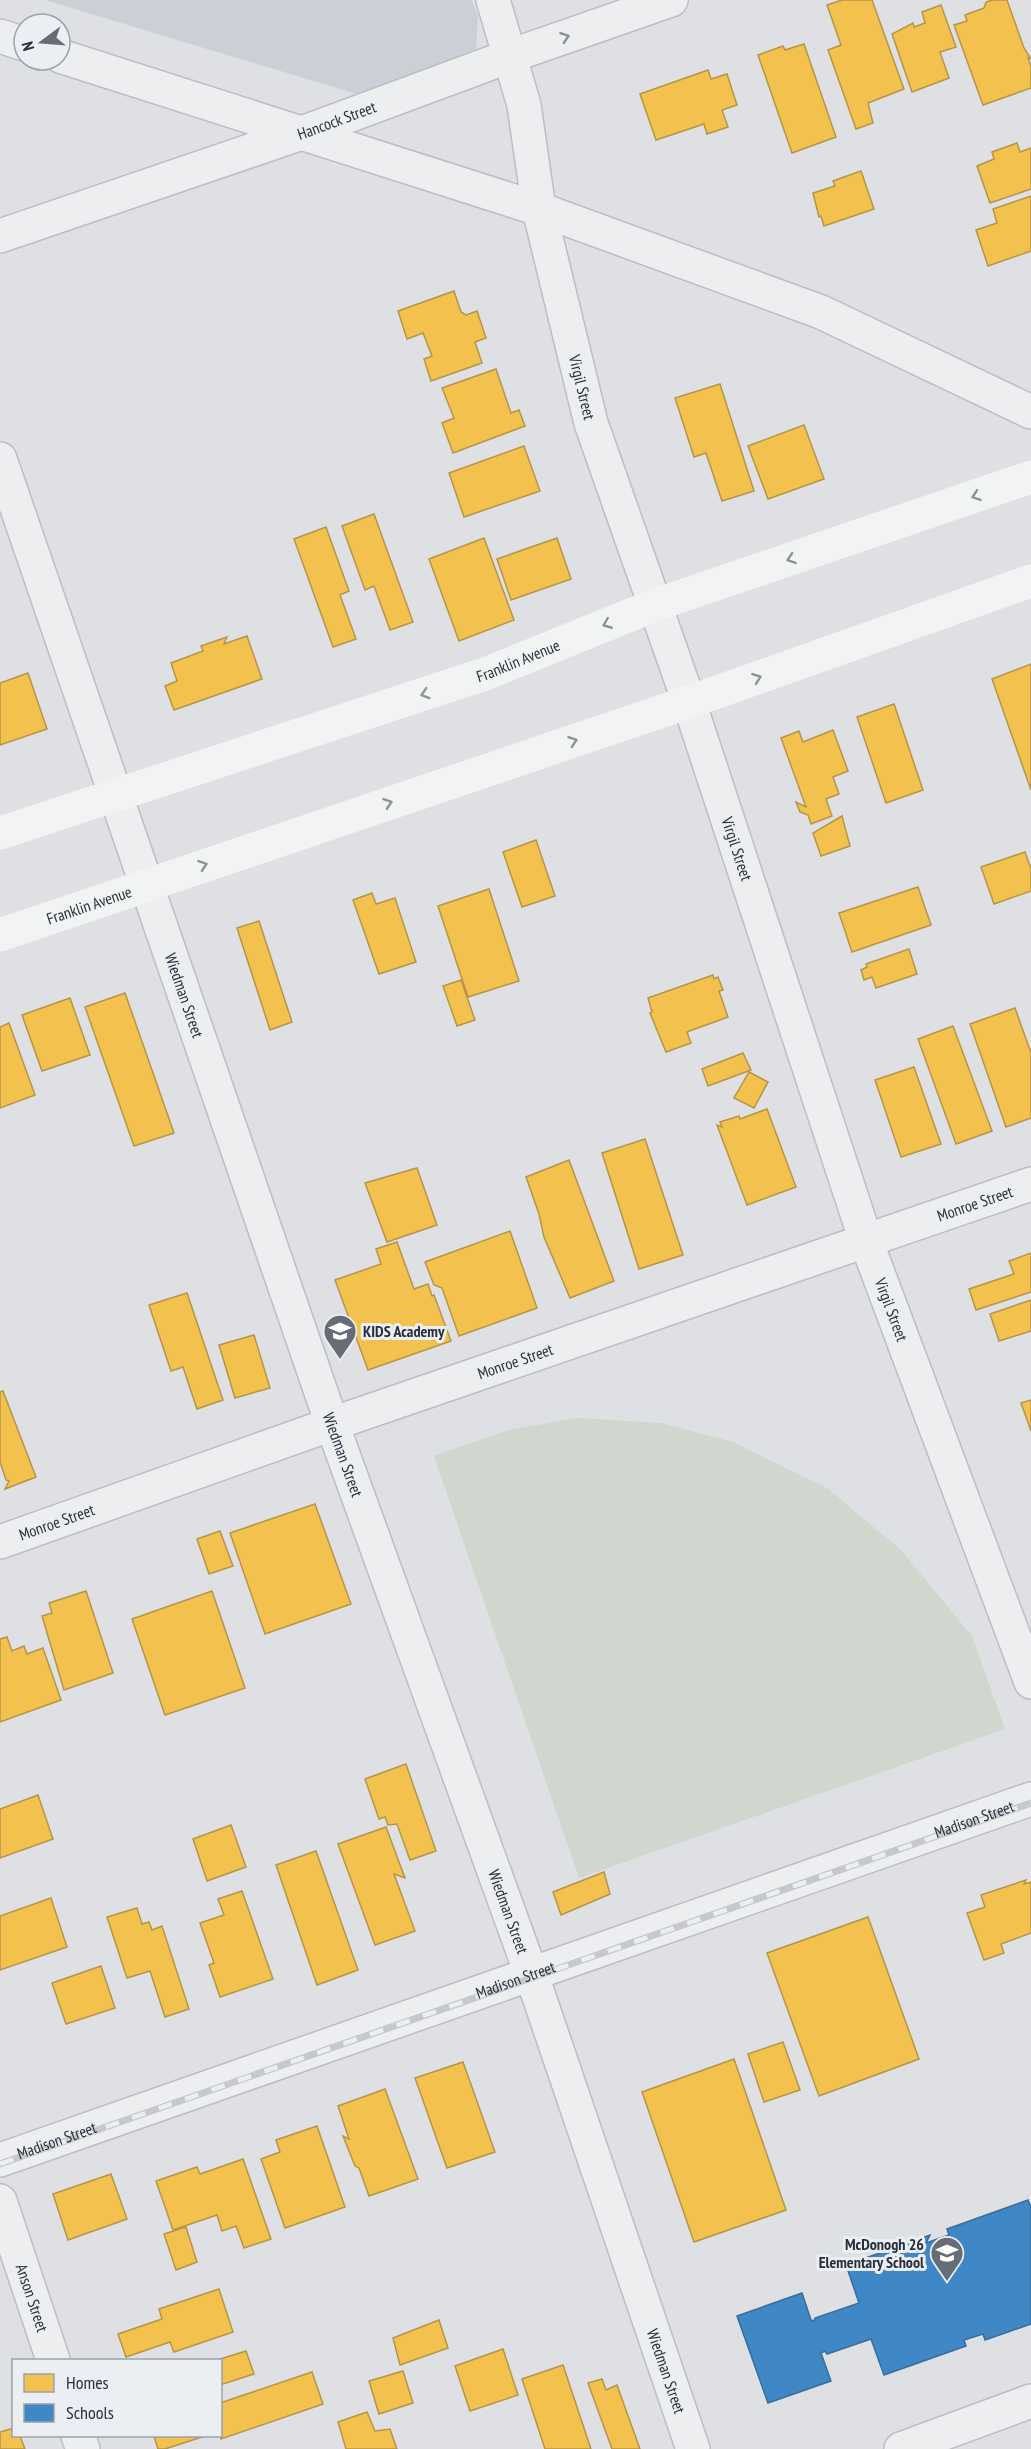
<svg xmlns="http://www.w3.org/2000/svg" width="1031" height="2449" viewBox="0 0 1031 2449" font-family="'PT Sans Narrow',sans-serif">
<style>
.built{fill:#ccd0d6}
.green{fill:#cfd7ce}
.homes{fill:#f2c14e;stroke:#b59548;stroke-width:1.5}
.schools{fill:#3f88c5;stroke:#386d9c;stroke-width:1.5}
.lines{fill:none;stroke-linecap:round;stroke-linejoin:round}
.minor-casing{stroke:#bcbec1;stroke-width:36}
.minor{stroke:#edeef0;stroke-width:33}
.secondary{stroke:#f2f4f4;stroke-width:33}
.rail-casing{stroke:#c6c8cb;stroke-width:7}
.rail{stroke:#ebeff3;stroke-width:4.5;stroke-dasharray:14;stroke-linecap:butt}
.oneway{stroke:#8a8e96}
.oneway2{stroke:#8c9298}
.labels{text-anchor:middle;stroke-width:6;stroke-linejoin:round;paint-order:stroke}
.street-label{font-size:16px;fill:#262f3b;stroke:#ebeff3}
.poi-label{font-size:16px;font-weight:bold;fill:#262f3b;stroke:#ebeff3;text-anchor:start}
</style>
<rect width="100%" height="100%" fill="#dee0e3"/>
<path class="built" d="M 45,0 L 472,0 L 478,16 L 476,49 L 360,95 Z"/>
<path class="green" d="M 578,1418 L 661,1423 L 733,1442 L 827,1488 L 901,1550 L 972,1636 L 1005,1729 L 579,1878 L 434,1456 L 508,1430 Z"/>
<g class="homes">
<path d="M 842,0 L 872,0 L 904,89 L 868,103 L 873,123 L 856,129 L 828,50 L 841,45 L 827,5 Z"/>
<path d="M 992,0 L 1007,0 L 1024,48 L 1031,59 L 1028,58 L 1031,67 L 1031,88 L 983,105 L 954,25 L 967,21 L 965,15 L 984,8 L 986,2 Z"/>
<path d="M 941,5 L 956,47 L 940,52 L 949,78 L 912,92 L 892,34 L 913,23 L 914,27 L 925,23 L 922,12 Z"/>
<path d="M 804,44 L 836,137 L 792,153 L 758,55 L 783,46 L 785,50 Z"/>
<path d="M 708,70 L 711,79 L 727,74 L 737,105 L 722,110 L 728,127 L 707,134 L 704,124 L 656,140 L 640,94 Z"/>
<path d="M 1017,143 L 1020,152 L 1031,148 L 1031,189 L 990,203 L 977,166 L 994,159 L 992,152 Z"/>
<path d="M 861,171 L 874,209 L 824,226 L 821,216 L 819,217 L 813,193 L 835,186 L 833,181 Z"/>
<path d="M 1031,196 L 1031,251 L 988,266 L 976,230 L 997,223 L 993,209 Z"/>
<path d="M 454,291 L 461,312 L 466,315 L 477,311 L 486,338 L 475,342 L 482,363 L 431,381 L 424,359 L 432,356 L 423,333 L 407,339 L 398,311 Z"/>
<path d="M 496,369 L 511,413 L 519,410 L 525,426 L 453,453 L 442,423 L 454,418 L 442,388 Z"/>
<path d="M 720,384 L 754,491 L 722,501 L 706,453 L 694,457 L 675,398 Z"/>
<path d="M 804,425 L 824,479 L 768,499 L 748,446 Z"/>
<path d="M 524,446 L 540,491 L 464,517 L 449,473 Z"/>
<path d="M 374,514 L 413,622 L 390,630 L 374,586 L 365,590 L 342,526 Z"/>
<path d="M 326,527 L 349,591 L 340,595 L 356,639 L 333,647 L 294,539 Z"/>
<path d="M 484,538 L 514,620 L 459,641 L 429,559 Z"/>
<path d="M 557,538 L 571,579 L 511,600 L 497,559 Z"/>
<path d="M 247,636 L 262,679 L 174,710 L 165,686 L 177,681 L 171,663 L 203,651 L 201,646 L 227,637 L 224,644 Z"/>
<path d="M 1031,664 L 1031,790 L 992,679 Z"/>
<path d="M 28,673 L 47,729 L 0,745 L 0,683 Z"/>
<path d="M 894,704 L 923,790 L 886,803 L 857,717 Z"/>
<path d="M 833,730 L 848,771 L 833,777 L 839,794 L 826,799 L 832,816 L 811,824 L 808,815 L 800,812 L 796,802 L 806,807 L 781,738 L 799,731 L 803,742 Z"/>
<path d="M 842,816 L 850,846 L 821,856 L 813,833 Z"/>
<path d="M 536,840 L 555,896 L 522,907 L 503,852 Z"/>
<path d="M 1025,852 L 1031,869 L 1031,891 L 994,904 L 981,867 Z"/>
<path d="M 918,887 L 931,925 L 852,952 L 839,913 Z"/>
<path d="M 489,889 L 519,981 L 468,997 L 438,906 Z"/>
<path d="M 372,893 L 376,904 L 395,898 L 416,962 L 379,974 L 353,900 Z"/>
<path d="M 259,921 L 292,1022 L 270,1030 L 237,928 Z"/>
<path d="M 909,949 L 917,974 L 876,988 L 872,977 L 864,980 L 861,970 L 867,967 L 866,964 Z"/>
<path d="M 713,975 L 714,979 L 718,977 L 723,990 L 719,991 L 728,1017 L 687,1032 L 691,1043 L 666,1052 L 650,1013 L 652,1012 L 648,998 Z"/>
<path d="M 461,980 L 475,1020 L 457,1026 L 443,986 Z"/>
<path d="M 125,993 L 174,1133 L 134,1146 L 85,1007 Z"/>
<path d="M 70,998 L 90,1055 L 42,1071 L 22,1015 Z"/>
<path d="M 1015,1008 L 1031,1053 L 1031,1118 L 1006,1127 L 970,1024 Z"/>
<path d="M 9,1023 L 35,1095 L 0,1108 L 0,1027 Z"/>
<path d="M 953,1026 L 992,1131 L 956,1144 L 918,1039 Z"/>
<path d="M 743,1053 L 751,1070 L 708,1086 L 702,1069 Z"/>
<path d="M 914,1067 L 941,1144 L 901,1157 L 875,1080 Z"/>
<path d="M 749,1072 L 768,1082 L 754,1108 L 734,1098 Z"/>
<path d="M 767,1109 L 796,1187 L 747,1205 L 717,1125 L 722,1127 L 720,1122 L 739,1116 L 740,1119 Z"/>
<path d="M 645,1139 L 683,1255 L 639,1269 L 602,1153 Z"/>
<path d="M 569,1160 L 614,1281 L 570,1298 L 544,1237 L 539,1214 L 526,1177 Z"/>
<path d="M 417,1168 L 437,1225 L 387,1242 L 365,1183 Z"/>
<path d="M 510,1231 L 537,1308 L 459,1336 L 442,1288 L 434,1285 L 425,1262 Z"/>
<path d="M 397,1242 L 414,1289 L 428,1284 L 432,1296 L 434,1295 L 451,1341 L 368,1370 L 335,1280 L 381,1264 L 376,1249 Z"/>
<path d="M 1031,1253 L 1031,1292 L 976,1310 L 969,1289 L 1014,1274 L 1009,1261 Z"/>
<path d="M 187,1293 L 223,1400 L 197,1409 L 183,1367 L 171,1371 L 149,1305 Z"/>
<path d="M 1031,1300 L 1031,1331 L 999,1341 L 990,1314 Z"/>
<path d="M 254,1335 L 270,1388 L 235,1398 L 219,1345 Z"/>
<path d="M 3,1391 L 36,1477 L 5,1489 L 9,1481 L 6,1480 L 0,1462 L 0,1392 Z"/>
<path d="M 1031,1400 L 1031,1431 L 1021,1403 Z"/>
<path d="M 315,1504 L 351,1604 L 265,1634 L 230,1533 Z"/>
<path d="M 220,1531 L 233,1566 L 209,1574 L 197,1539 Z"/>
<path d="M 86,1591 L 113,1673 L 64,1690 L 42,1616 L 52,1613 L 49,1603 Z"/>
<path d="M 212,1591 L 245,1688 L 165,1715 L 132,1619 Z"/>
<path d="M 7,1637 L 12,1651 L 24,1646 L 27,1654 L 43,1648 L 61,1700 L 0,1722 L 0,1639 Z"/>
<path d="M 406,1764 L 436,1851 L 410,1860 L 397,1824 L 388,1825 L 385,1817 L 379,1819 L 365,1779 Z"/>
<path d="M 38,1795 L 53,1839 L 0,1858 L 0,1809 Z"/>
<path d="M 231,1825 L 246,1867 L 207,1881 L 193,1839 Z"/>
<path d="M 386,1827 L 405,1878 L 394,1874 L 415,1931 L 375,1945 L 338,1844 Z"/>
<path d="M 316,1851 L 358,1970 L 317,1985 L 276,1865 Z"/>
<path d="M 604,1872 L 610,1894 L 561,1915 L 553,1892 Z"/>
<path d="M 1026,1880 L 1024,1884 L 1031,1882 L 1031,1933 L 1001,1944 L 1004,1953 L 984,1960 L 967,1913 L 985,1907 L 981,1895 Z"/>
<path d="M 242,1891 L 273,1979 L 220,1997 L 209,1965 L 214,1963 L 200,1923 L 224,1915 L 218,1899 Z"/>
<path d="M 51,1898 L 67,1947 L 0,1970 L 0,1916 Z"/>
<path d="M 137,1908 L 142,1924 L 149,1922 L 152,1930 L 162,1926 L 189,2009 L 165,2017 L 150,1971 L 127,1978 L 107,1917 Z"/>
<path d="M 868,1917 L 919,2059 L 819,2096 L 767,1953 Z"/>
<path d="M 101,1966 L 115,2008 L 66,2024 L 52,1983 Z"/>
<path d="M 783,2042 L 800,2090 L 764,2102 L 748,2054 Z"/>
<path d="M 734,2059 L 786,2210 L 694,2242 L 642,2092 Z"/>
<path d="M 463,2062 L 495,2152 L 447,2168 L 415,2078 Z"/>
<path d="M 385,2089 L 418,2179 L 369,2196 L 359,2168 L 355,2166 L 343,2136 L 349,2139 L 338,2106 Z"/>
<path d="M 317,2126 L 345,2207 L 285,2228 L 261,2159 L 280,2152 L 276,2140 Z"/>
<path d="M 243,2159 L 271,2239 L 244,2248 L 236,2226 L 222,2231 L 217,2215 L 173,2230 L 156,2181 L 197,2167 L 200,2174 Z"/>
<path d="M 111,2174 L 127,2219 L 68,2240 L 53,2194 Z"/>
<path d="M 186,2227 L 197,2262 L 176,2270 L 164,2234 Z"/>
<path d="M 219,2289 L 233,2332 L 174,2352 L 170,2342 L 126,2357 L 118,2334 L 162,2319 L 159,2309 Z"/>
<path d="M 439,2320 L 448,2348 L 400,2365 L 393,2338 Z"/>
<path d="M 503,2349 L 518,2395 L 470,2411 L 455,2366 Z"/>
<path d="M 246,2351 L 254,2374 L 220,2385 L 220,2360 L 217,2360 Z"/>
<path d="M 563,2365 L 591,2449 L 545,2449 L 522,2379 Z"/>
<path d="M 403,2371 L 413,2403 L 379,2414 L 369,2381 Z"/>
<path d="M 312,2372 L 323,2404 L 221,2439 L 220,2403 Z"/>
<path d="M 602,2379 L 606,2390 L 617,2385 L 640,2449 L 612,2449 L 588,2383 Z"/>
<path d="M 367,2412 L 375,2431 L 390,2429 L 397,2449 L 346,2449 L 338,2422 Z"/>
<path d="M 14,2428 L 14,2436 L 20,2436 L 25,2449 L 0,2449 L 0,2432 Z"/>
<path d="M 154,2436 L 205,2436 L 165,2449 L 158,2449 Z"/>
</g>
<path class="schools" d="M 1028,2200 L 1031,2207 L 1031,2324 L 985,2340 L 983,2334 L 964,2340 L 966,2346 L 884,2375 L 871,2339 L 827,2354 L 825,2351 L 821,2353 L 831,2381 L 768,2403 L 737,2316 L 802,2293 L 811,2320 L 814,2321 L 815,2318 L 859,2303 L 846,2265 L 930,2235 L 926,2243 L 949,2235 L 947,2229 Z"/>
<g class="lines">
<defs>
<g id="minor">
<path id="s1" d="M 493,0 L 524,105 L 539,209 L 591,423 L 689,702 L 866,1241 L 1031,1682"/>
<path d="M 0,36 L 24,44"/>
<path d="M 60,56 L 539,209 L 821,312 L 1031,412"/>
<path id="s2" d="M 0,236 L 302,133 L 510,56 L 671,0"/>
<path id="s3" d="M 0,459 L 332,1424 L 533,1979 L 693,2449"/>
<path id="s4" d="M 0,1542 L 332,1424 L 1031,1184"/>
<path id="s5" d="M 0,2160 L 1031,1799"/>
<path id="s6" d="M 0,2201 L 53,2360"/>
<path d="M 78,2436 L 83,2449"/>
<path d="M 901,2449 L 1031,2401"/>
</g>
</defs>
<use href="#minor" class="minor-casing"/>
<use href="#minor" class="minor"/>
<g class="secondary">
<path id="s7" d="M 0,833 L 485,674 L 655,605 L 1031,477"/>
<path id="s8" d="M 0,935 L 689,702 L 1031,581"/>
</g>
<defs>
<path id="rail" d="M 0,2164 L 1031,1803"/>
</defs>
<use href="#rail" class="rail-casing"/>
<use href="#rail" class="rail"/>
</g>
<defs><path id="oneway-chevron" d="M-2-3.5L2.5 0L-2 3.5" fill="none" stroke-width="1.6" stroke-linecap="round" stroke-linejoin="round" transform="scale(1.5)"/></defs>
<use class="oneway" href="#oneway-chevron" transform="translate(565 37) rotate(-19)"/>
<g class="oneway2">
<use href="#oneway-chevron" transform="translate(976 496) rotate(161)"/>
<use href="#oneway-chevron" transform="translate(791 559) rotate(161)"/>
<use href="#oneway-chevron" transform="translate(607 624) rotate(158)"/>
<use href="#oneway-chevron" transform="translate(757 678) rotate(-20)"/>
<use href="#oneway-chevron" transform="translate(425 694) rotate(162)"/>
<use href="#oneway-chevron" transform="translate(573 741) rotate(-19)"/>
<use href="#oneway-chevron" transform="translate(388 803) rotate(-19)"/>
<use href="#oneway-chevron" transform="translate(203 865) rotate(-19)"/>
</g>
<defs>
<symbol id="school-pin" viewBox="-11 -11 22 30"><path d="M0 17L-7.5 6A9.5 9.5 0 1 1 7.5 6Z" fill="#666d76" stroke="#ebeff3"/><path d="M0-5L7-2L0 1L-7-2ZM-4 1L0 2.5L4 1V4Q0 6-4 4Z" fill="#fff"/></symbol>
</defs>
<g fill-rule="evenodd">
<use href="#school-pin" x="321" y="1312" width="38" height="52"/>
<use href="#school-pin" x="928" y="2234" width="38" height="52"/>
</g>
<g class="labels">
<g class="street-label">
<text dy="6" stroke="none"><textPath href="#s2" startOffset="356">Hancock Street</textPath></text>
<text dy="6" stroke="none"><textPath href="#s1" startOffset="398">Virgil Street</textPath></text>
<text dy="6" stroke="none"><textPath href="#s7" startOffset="546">Franklin Avenue</textPath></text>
<text dy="6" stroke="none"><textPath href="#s1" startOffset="885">Virgil Street</textPath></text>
<text dy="6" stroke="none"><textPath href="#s8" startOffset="94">Franklin Avenue</textPath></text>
<text dy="6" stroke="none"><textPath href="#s3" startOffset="567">Wiedman Street</textPath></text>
<text dy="6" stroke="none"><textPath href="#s4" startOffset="1032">Monroe Street</textPath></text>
<text dy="6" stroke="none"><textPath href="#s1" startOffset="1371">Virgil Street</textPath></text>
<text dy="6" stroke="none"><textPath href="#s4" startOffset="546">Monroe Street</textPath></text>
<text dy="6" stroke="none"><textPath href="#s3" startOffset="1053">Wiedman Street</textPath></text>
<text dy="6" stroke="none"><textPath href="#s4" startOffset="60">Monroe Street</textPath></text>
<text dy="6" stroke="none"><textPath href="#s5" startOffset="1032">Madison Street</textPath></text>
<text dy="6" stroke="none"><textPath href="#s3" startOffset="1539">Wiedman Street</textPath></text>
<text dy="6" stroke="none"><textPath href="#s5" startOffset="546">Madison Street</textPath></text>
<text dy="6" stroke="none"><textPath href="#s5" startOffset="60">Madison Street</textPath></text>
<text dy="6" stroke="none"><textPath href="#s6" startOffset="102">Anson Street</textPath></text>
<text dy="6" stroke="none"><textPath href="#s3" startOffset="2025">Wiedman Street</textPath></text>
</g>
<g class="poi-label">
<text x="363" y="1337">KIDS Academy</text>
<text x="924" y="2250" text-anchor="end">McDonogh 26<tspan x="924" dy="18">Elementary School</tspan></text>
</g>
</g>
<rect x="12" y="2359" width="210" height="78" fill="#ebeff3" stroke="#9ca2a9" stroke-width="1.5"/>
<rect x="24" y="2374" width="30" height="18" fill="#f2c14e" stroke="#9ca2a9" stroke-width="1.5"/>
<text x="66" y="2389" font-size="18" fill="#262f3b">Homes</text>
<rect x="24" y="2404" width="30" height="18" fill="#3f88c5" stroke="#9ca2a9" stroke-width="1.5"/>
<text x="66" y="2419" font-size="18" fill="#262f3b">Schools</text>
<g transform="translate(42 42) rotate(254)"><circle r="28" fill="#ebeff3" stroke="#9ca2a9" stroke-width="1.5"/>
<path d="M0-4.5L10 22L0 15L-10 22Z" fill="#666d76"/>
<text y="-9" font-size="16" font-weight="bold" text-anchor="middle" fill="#262f3b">N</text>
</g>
</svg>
